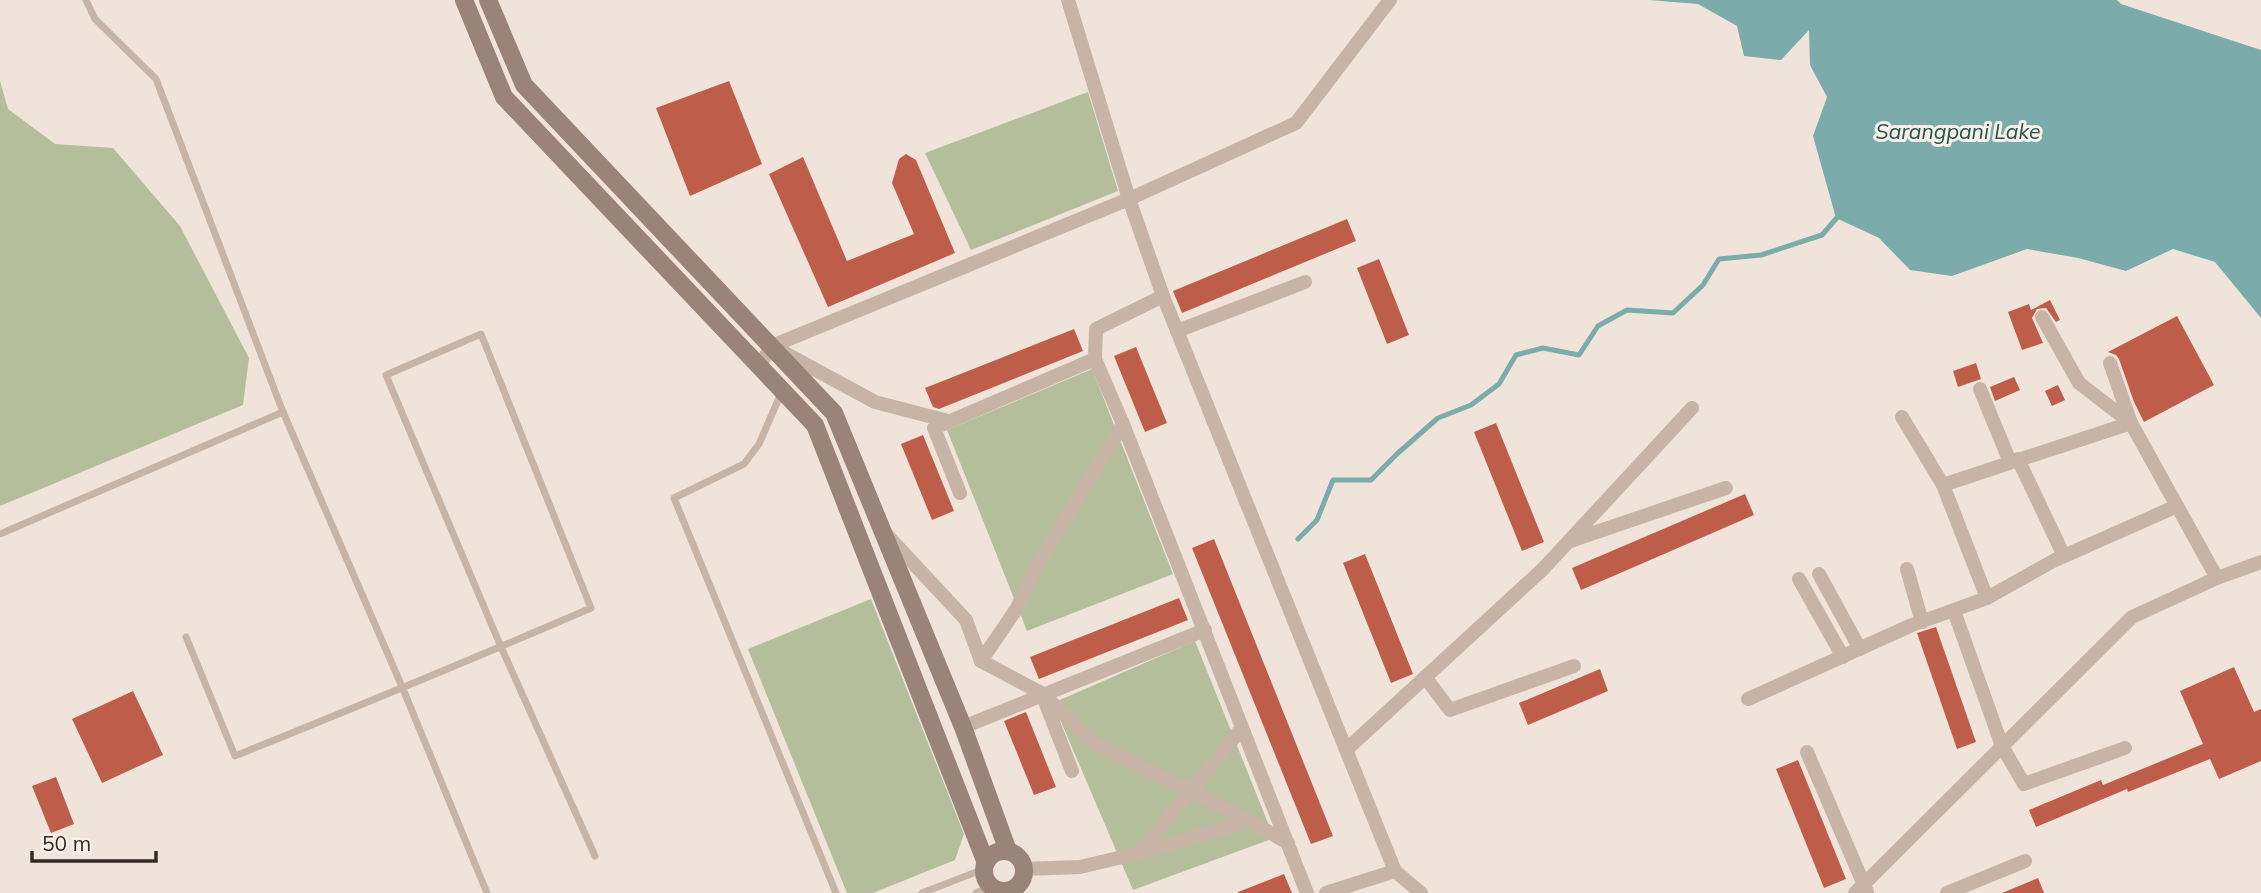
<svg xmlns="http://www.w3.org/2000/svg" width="2261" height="893" viewBox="0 0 2261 893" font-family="Mulish,sans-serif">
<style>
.green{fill:#b5be9b}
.water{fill:#7babaa}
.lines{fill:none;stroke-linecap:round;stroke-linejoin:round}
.stream{stroke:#7babaa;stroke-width:5}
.building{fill:#be5e4a}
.lane{stroke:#c7b4a7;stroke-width:7}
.street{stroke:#c7b4a7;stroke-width:14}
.secondary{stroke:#9a8379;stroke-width:18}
.labels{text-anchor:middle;stroke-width:6;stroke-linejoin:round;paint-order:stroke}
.water-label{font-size:21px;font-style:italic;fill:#205353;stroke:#f8efe6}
</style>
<rect width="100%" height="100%" fill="#f0e4da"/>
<g class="green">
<path d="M 0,81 L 8,109 L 55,144 L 113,148 L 180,226 L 249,358 L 243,405 L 0,506 Z"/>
<path d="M 1088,92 L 1118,191 L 971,250 L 925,153 Z"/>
<path d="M 1092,369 L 1173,574 L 1027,631 L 947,430 Z"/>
<path d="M 871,599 L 964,834 L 955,860 L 873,893 L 847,893 L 748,649 Z"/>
<path d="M 1195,641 L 1274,838 L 1133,890 L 1053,703 Z"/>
</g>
<path class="water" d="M 1649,0 L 2117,0 L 2121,4 L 2261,50 L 2261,318 L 2215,262 L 2173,249 L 2126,271 L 2078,258 L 2027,249 L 1952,276 L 1910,270 L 1879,238 L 1836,218 L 1813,136 L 1827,97 L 1810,65 L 1809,30 L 1781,60 L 1744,56 L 1737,26 L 1698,4 Z"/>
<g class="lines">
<path class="stream" d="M 1298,539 L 1317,520 L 1333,480 L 1371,480 L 1398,453 L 1438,418 L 1471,405 L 1499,384 L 1516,355 L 1543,348 L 1579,355 L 1598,326 L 1627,310 L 1673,313 L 1703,285 L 1719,259 L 1761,255 L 1822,235 L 1841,213"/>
</g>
<g class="building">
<path d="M 729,81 L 762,164 L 690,196 L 656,108 Z"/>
<path d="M 906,154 L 916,160 L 955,253 L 828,307 L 769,174 L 803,157 L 847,261 L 914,234 L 892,183 L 899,159 Z"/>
<path d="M 1347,219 L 1356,241 L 1182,313 L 1173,291 Z"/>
<path d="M 1379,259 L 1409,335 L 1387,344 L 1357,268 Z"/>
<path d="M 2050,300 L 2060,320 L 2056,322 L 2046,308 L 2037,309 L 2032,318 L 2043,343 L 2022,350 L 2008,312 L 2029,304 L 2031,310 Z"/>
<path d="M 2177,316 L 2214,385 L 2144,422 L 2134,402 L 2119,359 L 2116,355 L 2108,352 Z"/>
<path d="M 1074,329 L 1083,351 L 939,409 L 933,407 L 925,388 Z"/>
<path d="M 1136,347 L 1167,423 L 1145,432 L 1114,356 Z"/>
<path d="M 1976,363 L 1981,379 L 1958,387 L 1953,371 Z"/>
<path d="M 2014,377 L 2020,390 L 1995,401 L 1990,387 Z"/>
<path d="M 2058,385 L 2065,400 L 2052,406 L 2045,391 Z"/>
<path d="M 1496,423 L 1544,542 L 1522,551 L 1474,432 Z"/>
<path d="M 923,435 L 954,511 L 932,520 L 901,444 Z"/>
<path d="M 1745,494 L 1754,515 L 1581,590 L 1572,568 Z"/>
<path d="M 1214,539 L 1333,836 L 1311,844 L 1192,548 Z"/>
<path d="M 1365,554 L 1413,674 L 1391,683 L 1343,563 Z"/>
<path d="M 1179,598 L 1188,620 L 1039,679 L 1030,657 Z"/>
<path d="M 1936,627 L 1976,742 L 1957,749 L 1917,633 Z"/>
<path d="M 2234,667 L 2254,712 L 2261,709 L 2261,761 L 2219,779 L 2210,759 L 2128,792 L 2127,789 L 2036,827 L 2029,810 L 2101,780 L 2103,785 L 2203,744 L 2180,691 Z"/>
<path d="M 1600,669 L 1608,691 L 1528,725 L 1519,703 Z"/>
<path d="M 133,691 L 163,755 L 102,783 L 72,719 Z"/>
<path d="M 1026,712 L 1056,787 L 1034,795 L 1004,721 Z"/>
<path d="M 1798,760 L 1846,879 L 1824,888 L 1776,769 Z"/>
<path d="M 56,777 L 74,824 L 51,833 L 32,786 Z"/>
<path d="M 1284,874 L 1292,893 L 1238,893 L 1238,892 Z"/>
<path d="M 2038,878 L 2044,893 L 2002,893 Z"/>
</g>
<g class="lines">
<g class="lane">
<path d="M 86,0 L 95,19 L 156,79 L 283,412 L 403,689 L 487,893"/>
<path d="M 782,391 L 759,444 L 744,464 L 674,498 L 836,893"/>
<path d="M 0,534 L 283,412"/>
<path d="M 186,637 L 235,756 C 354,708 473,659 591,608 L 481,334 L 386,375 L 501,647 L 595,856"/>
<path d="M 922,893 L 984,869"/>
<path d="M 976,893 L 992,886"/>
</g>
<g class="street">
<path d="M 1068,0 L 1129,199 L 1163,296 L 1395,871 L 1421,893"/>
<path d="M 1163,296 L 1096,329 L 1095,359 L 1123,424 L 1307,893"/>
<path d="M 2042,317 L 2079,383 L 2131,423 L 2217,578"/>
<path d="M 1177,331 L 1305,282"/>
<path d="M 779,350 L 875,402 L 948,421"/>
<path d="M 759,366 L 772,346 L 1129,199 L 1296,123 L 1390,0"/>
<path d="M 1980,389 L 2010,462"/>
<path d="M 1902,417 L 1943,485"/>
<path d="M 2018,459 L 2064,556"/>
<path d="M 960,493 L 934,428 L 1095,359"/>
<path d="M 886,534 L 966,620 L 981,661 L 1043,694 L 1092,742 L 1250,821 L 1288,843"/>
<path d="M 1570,541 L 1726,488"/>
<path d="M 1907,569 L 1922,622"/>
<path d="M 1819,574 L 1860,649"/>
<path d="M 1799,579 L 1843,657"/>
<path d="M 1987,598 L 2055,560 L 2177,506"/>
<path d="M 1954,611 L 2002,746 L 2024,784 L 2125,748"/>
<path d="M 981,661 L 1017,608 L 1034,571 L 1123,424"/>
<path d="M 1425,677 L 1450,710 L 1574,666"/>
<path d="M 1044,699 L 1072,771"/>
<path d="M 1748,699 L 1912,625 L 1987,598 L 1943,485 L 2131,423 L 2110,363"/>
<path d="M 963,727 L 1205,630"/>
<path d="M 1346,750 L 1543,569 L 1692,408"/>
<path d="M 1807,752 L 1867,892"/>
<path d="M 1140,852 L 1242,728"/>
<path d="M 1024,869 L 1080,867 L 1139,853 L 1250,821"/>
<path d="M 1326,893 L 1395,871"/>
<path d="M 1855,893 L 2132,617 L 2217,578 L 2261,562"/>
<path d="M 1947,893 L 2025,861"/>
</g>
<g class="secondary">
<path d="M 464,0 L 504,97 L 815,425 L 986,863"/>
<path d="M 488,0 L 524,85 L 834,413 L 963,727 L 1008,851"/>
<circle cx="1004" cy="871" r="20"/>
</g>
</g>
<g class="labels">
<g class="water-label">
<text x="1958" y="139">Sarangpani Lake</text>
</g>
</g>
<path d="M32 851v10h124v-10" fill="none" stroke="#342a27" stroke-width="3.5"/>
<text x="42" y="851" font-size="21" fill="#342a27" stroke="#f8efe6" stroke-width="5" paint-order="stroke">50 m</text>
</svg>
